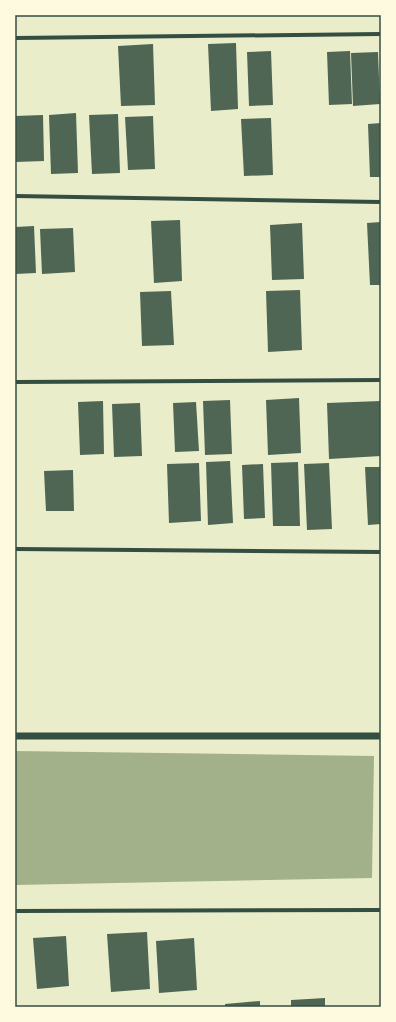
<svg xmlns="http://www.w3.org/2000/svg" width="396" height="1022" viewBox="0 0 396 1022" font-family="Montserrat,sans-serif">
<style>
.water{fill:#a3b18a}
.building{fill:#4f6655}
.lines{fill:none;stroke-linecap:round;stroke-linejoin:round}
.minor{stroke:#344e41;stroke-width:4}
.tertiary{stroke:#344e41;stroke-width:7}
.neatline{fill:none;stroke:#344e41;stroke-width:1.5}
</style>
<rect width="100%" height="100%" fill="#e9edc9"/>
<path class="water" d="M 15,751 L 374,756 L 372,878 L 15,885 Z"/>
<g class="building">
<path d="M 236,43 L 238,109 L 211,111 L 208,44 Z"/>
<path d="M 153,44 L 155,105 L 121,106 L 118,46 Z"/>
<path d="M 271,51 L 273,105 L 249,106 L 247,52 Z"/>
<path d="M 350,51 L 352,104 L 329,105 L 327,52 Z"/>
<path d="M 378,52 L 380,104 L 353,106 L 351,53 Z"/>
<path d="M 76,113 L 78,173 L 51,174 L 49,115 Z"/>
<path d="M 118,114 L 120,173 L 92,174 L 89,115 Z"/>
<path d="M 43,115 L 44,161 L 16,162 L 15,116 Z"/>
<path d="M 153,116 L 155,169 L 128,170 L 125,117 Z"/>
<path d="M 271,118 L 273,175 L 244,176 L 241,119 Z"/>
<path d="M 381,123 L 381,177 L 370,177 L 368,124 Z"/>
<path d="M 180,220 L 182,281 L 154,283 L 151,221 Z"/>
<path d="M 381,222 L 381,285 L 370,285 L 367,223 Z"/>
<path d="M 302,223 L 304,279 L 272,280 L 270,225 Z"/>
<path d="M 34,226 L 36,273 L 15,274 L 15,227 Z"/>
<path d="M 73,228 L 75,272 L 42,274 L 40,229 Z"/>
<path d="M 300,290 L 302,350 L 268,352 L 266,291 Z"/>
<path d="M 171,291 L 174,345 L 142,346 L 140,292 Z"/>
<path d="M 299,398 L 301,453 L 268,455 L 266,400 Z"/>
<path d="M 230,400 L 232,454 L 205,455 L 203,401 Z"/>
<path d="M 103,401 L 104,454 L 80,455 L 78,402 Z"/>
<path d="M 381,401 L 381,456 L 329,459 L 327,403 Z"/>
<path d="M 196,402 L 199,451 L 175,452 L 173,403 Z"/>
<path d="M 140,403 L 142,456 L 114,457 L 112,404 Z"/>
<path d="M 230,461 L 233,523 L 208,525 L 206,462 Z"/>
<path d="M 298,462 L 300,526 L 273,526 L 271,463 Z"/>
<path d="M 199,463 L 201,521 L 169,523 L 167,464 Z"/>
<path d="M 329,463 L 332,529 L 307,530 L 304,464 Z"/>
<path d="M 263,464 L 265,518 L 244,519 L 242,465 Z"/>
<path d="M 365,467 L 381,467 L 381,524 L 368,525 Z"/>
<path d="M 73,470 L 74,511 L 46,511 L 44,471 Z"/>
<path d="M 147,932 L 150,989 L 111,992 L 107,934 Z"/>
<path d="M 66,936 L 69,986 L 37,989 L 33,938 Z"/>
<path d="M 194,938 L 197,990 L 159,993 L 156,941 Z"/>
<path d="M 325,998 L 325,1007 L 291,1007 L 291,1000 Z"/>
<path d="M 260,1001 L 260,1007 L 225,1007 L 225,1004 Z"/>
</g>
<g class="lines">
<g class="minor">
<path d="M 15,38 L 381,34"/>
<path d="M 15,196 L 381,202"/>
<path d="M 15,382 L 381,380"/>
<path d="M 15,549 L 381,552"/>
<path d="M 15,911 L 381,910"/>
</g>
<path class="tertiary" d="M 15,736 L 381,736"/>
</g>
<rect width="396" height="1022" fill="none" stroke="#fefae0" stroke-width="32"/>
<rect x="16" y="16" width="364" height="990" class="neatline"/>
</svg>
